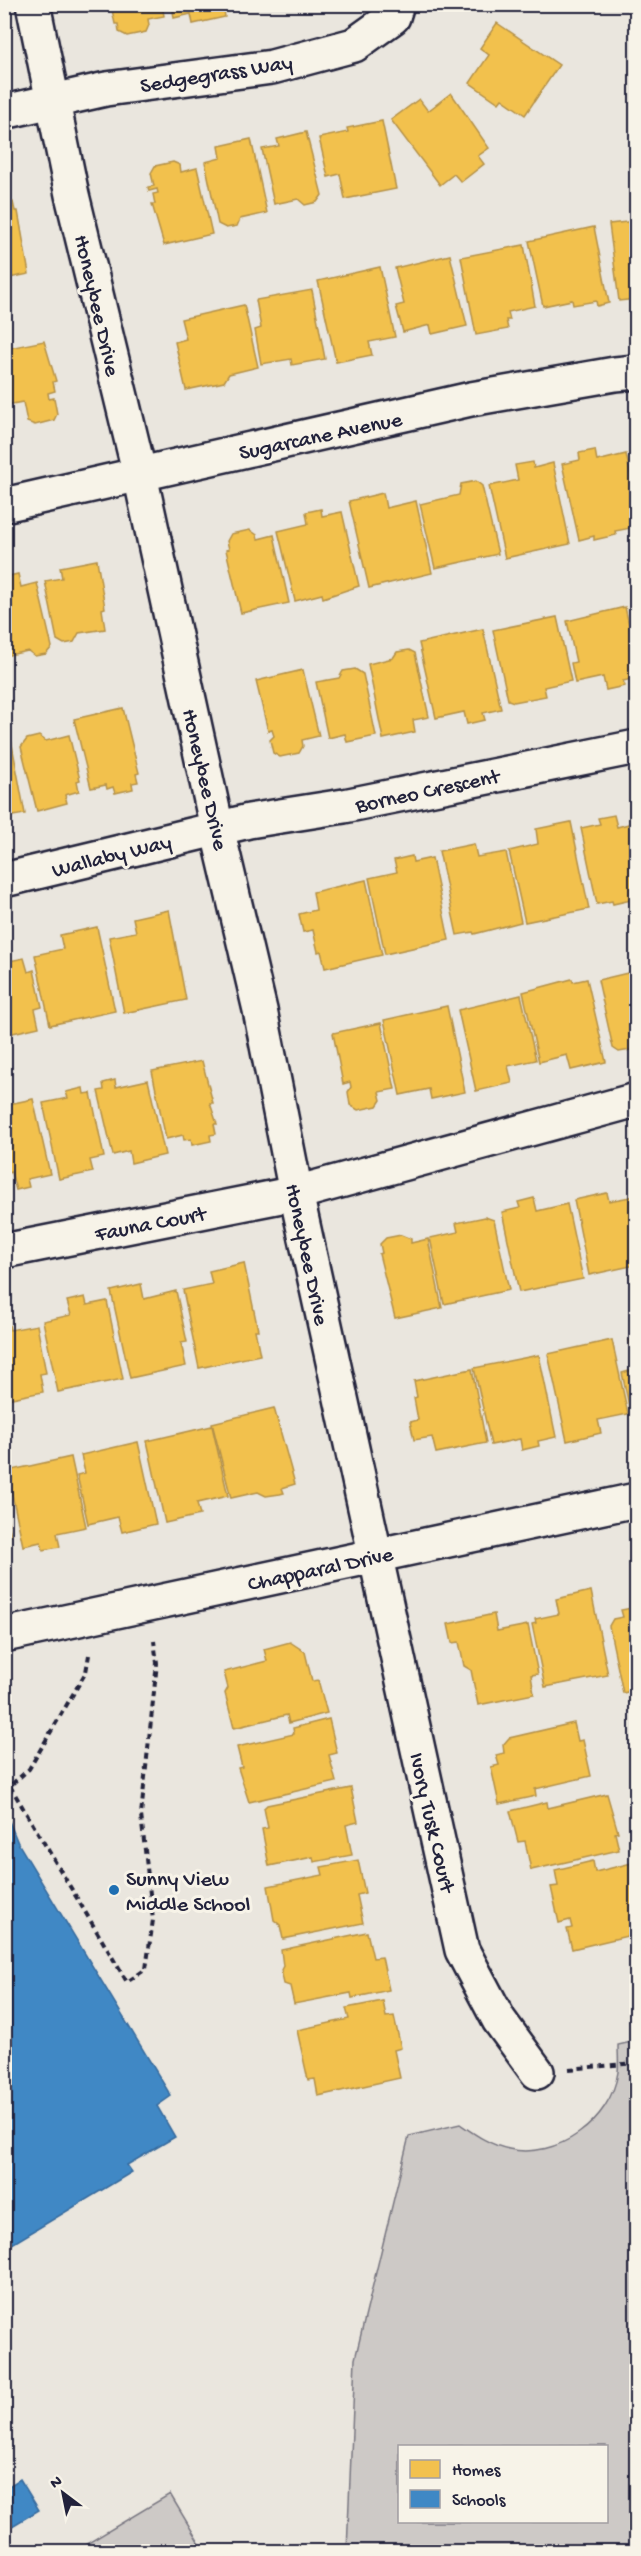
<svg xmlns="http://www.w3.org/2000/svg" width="641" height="2556" viewBox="0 0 641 2556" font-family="'Gochi Hand',sans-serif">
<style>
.green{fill:#cdc9c6;stroke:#787680;stroke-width:1.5;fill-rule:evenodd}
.homes{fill:#f2c14e;stroke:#b49148;stroke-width:1.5}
.schools{fill:#3f88c5;stroke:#36699c;stroke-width:1.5}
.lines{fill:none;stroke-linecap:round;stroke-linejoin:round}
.minor-casing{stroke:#22223b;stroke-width:38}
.path{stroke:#22223b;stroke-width:4;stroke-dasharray:6 4.5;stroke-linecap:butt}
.minor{stroke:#f7f3e8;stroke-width:33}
.poi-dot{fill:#1f6fb2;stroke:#f7f3e8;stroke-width:2}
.labels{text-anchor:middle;stroke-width:6;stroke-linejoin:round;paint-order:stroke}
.street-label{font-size:22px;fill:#22223b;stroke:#f7f3e8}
.poi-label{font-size:22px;fill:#22223b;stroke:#f7f3e8;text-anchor:start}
</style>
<rect width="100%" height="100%" fill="#eae6de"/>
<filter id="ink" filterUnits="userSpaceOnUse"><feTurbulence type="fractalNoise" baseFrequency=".0167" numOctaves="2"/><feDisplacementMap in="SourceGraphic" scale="12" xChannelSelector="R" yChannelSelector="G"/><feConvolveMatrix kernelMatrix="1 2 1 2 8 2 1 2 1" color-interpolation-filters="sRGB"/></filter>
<g filter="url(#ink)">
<g class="green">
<path d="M 636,2041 L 636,2551 L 347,2551 L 355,2359 L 409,2136 L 460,2124 C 476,2135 490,2145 509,2149 C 557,2160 611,2121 618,2072 C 619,2063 618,2054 618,2045 ZM 400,2446 L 606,2446 L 606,2522 L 400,2522 Z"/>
<path d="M 170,2494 L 204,2551 L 75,2551 Z"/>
</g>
<g class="homes">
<path d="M 162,4 L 164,16 L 148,19 L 149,25 L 146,32 L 127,36 L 119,32 L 118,24 L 115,24 L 111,5 Z"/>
<path d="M 172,4 L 223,4 L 225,17 L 193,24 L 191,14 L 174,18 Z"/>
<path d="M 497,23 L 559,65 L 525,115 L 502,99 L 499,103 L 470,83 L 489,55 L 480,48 Z"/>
<path d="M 451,93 L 489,148 L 478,156 L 484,164 L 461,182 L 454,174 L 440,185 L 391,120 L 419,99 L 428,111 Z"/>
<path d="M 382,121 L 396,189 L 345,199 L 340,174 L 328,177 L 319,138 L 348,132 L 347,128 Z"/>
<path d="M 306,132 L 322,195 L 317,202 L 305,205 L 298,199 L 274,204 L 262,149 L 279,146 L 277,139 Z"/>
<path d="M 251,139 L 267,213 L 240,219 L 237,226 L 226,228 L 218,224 L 205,162 L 221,158 L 219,146 Z"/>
<path d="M 173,162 L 180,165 L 181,172 L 197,168 L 212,234 L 164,245 L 152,204 L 155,204 L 153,194 L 158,193 L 157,189 L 149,191 L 148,187 L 154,186 L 151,173 L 155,166 Z"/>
<path d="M 4,199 L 13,202 L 15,211 L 18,211 L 29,274 L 4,279 Z"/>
<path d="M 636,221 L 636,299 L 619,301 L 609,224 Z"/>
<path d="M 594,227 L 609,303 L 597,306 L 596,301 L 573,305 L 572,300 L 543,306 L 529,241 Z"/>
<path d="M 524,245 L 535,306 L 508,312 L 510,320 L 506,320 L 508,329 L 476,335 L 461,257 Z"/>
<path d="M 450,255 L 467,326 L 432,334 L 430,325 L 403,332 L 396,306 L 404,304 L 395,268 Z"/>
<path d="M 380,267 L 395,337 L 369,342 L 372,355 L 336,362 L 318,281 Z"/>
<path d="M 312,290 L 325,359 L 292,365 L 291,359 L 261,364 L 255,330 L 261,328 L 256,300 Z"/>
<path d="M 244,305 L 258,367 L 229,374 L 224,382 L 186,390 L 175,342 L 186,339 L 181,319 Z"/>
<path d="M 44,341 L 56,381 L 53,382 L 55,391 L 48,393 L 49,399 L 54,398 L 57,414 L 54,420 L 35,425 L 27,422 L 23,402 L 6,405 L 4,349 Z"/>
<path d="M 595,450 L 597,461 L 626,454 L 636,500 L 636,527 L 615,531 L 616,535 L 594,540 L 594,536 L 579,540 L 562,464 L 580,460 L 579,453 Z"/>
<path d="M 533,462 L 534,468 L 553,463 L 570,544 L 505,558 L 489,486 L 518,480 L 515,465 Z"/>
<path d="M 476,481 L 482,486 L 498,554 L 435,568 L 420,504 L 459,495 L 461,484 Z"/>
<path d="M 383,493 L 386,508 L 416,501 L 432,573 L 369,588 L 349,501 Z"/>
<path d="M 321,509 L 322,516 L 342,512 L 359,586 L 323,598 L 322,594 L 295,601 L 278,531 L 308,524 L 306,512 Z"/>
<path d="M 250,530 L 257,535 L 258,539 L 274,535 L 289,603 L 241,613 L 226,550 L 229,549 L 227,541 L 231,534 Z"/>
<path d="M 97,560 L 105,608 L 102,609 L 105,629 L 79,633 L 74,642 L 64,644 L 57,640 L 45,581 L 62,578 L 60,567 Z"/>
<path d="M 18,574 L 21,587 L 37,583 L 52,647 L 46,654 L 35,656 L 28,651 L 4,656 L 4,577 Z"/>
<path d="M 625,607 L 636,655 L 636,678 L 623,681 L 625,686 L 606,690 L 603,677 L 575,683 L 571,663 L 576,662 L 567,621 Z"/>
<path d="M 557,617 L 571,681 L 544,687 L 546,696 L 514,702 L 508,700 L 493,630 Z"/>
<path d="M 483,629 L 501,709 L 483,713 L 485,720 L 467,724 L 464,712 L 436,718 L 419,643 Z"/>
<path d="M 409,650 L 415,653 L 429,717 L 413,720 L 415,732 L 383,739 L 368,664 L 393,658 L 397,652 Z"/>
<path d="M 355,669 L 363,674 L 376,736 L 347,742 L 345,734 L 328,738 L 316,682 L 339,678 L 343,671 Z"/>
<path d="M 303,670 L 319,736 L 302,740 L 303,746 L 299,753 L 280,757 L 273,753 L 270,740 L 274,736 L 272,730 L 268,731 L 256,681 Z"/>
<path d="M 123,708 L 139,773 L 136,774 L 138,782 L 132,783 L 133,789 L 115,793 L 113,787 L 107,789 L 106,785 L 91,788 L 74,719 Z"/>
<path d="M 10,734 L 25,814 L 7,817 L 8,823 L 4,823 L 4,735 Z"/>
<path d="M 69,735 L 80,780 L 77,781 L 79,791 L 65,795 L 67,803 L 37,811 L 21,747 L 27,739 L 39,736 L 46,741 Z"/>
<path d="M 614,815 L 617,827 L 636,822 L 636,899 L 613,904 L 612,901 L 597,904 L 581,828 L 600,824 L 598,818 Z"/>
<path d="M 571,822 L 589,909 L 525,922 L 509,851 L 538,844 L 536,829 Z"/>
<path d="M 474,844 L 477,857 L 506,852 L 521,922 L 474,934 L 473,932 L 457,935 L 439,851 Z"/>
<path d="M 412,856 L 413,862 L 432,858 L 449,940 L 385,954 L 369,878 L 397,872 L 394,860 Z"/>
<path d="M 366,880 L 382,955 L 325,968 L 321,951 L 318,952 L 313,930 L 303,932 L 299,914 L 316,910 L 313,892 Z"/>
<path d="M 169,910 L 186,1000 L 124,1013 L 109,937 L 136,932 L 133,918 Z"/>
<path d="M 97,927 L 115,1011 L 50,1025 L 35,955 L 63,949 L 60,935 Z"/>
<path d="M 24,958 L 28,972 L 34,970 L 42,1007 L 35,1009 L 39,1027 L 4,1035 L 4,962 Z"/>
<path d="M 636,971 L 636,1049 L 619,1052 L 613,1048 L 598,980 Z"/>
<path d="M 572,979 L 573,982 L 587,979 L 606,1062 L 571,1070 L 567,1055 L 539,1062 L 523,992 Z"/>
<path d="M 521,995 L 536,1060 L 508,1066 L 512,1083 L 476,1091 L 458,1010 Z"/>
<path d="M 447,1006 L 465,1092 L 431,1099 L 429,1089 L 400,1095 L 384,1020 Z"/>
<path d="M 381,1023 L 395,1089 L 379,1092 L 381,1100 L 377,1106 L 358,1110 L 350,1105 L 348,1092 L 351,1087 L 350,1082 L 343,1084 L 333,1033 Z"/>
<path d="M 202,1061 L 213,1103 L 210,1103 L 217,1124 L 214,1124 L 216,1134 L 210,1135 L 211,1141 L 192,1145 L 191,1139 L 184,1140 L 183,1135 L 166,1139 L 152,1071 Z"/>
<path d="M 115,1080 L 116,1087 L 148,1080 L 165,1155 L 131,1163 L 129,1151 L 113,1155 L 98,1091 L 104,1090 L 103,1083 Z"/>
<path d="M 83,1088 L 84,1094 L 91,1093 L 104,1157 L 90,1160 L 93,1172 L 59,1179 L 43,1103 L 68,1098 L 66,1092 Z"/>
<path d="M 33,1099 L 50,1174 L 27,1179 L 29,1187 L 16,1190 L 11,1172 L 4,1174 L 4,1105 Z"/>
<path d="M 607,1193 L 609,1201 L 636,1196 L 636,1235 L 634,1235 L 636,1265 L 589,1275 L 574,1200 Z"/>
<path d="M 534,1198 L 537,1211 L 567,1204 L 583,1279 L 519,1292 L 502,1212 L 520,1208 L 518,1202 Z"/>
<path d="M 485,1217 L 494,1220 L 509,1290 L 444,1304 L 430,1238 L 458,1232 L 456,1223 Z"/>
<path d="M 401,1235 L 411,1239 L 411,1243 L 428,1239 L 442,1308 L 395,1318 L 379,1254 L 382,1253 L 380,1244 L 386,1238 Z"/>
<path d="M 244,1263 L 258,1330 L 255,1330 L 260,1355 L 199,1368 L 183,1290 L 212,1284 L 209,1271 Z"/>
<path d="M 141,1284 L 144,1299 L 176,1291 L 187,1342 L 181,1343 L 186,1366 L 130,1378 L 111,1291 Z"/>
<path d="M 85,1297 L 87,1305 L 107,1301 L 123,1379 L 58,1392 L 43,1321 L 71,1315 L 67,1301 Z"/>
<path d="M 4,1315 L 7,1315 L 10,1330 L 37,1325 L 46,1373 L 40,1374 L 43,1392 L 7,1399 L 4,1401 Z"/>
<path d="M 636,1338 L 636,1409 L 630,1410 L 622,1373 L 636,1369 L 629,1340 Z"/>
<path d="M 612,1340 L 628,1414 L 598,1420 L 601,1433 L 567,1441 L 548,1354 Z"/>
<path d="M 539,1355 L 556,1437 L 538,1441 L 539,1446 L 522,1450 L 520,1439 L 491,1445 L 474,1368 Z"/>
<path d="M 472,1369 L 486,1443 L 436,1453 L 432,1437 L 414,1440 L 410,1422 L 418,1420 L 414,1398 L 417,1397 L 414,1381 Z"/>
<path d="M 274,1408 L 295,1484 L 282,1488 L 284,1493 L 280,1494 L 266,1496 L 258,1492 L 231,1498 L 212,1423 Z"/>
<path d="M 212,1426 L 228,1496 L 197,1503 L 200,1515 L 165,1523 L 147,1441 Z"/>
<path d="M 138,1442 L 156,1524 L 122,1532 L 118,1517 L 88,1524 L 77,1475 L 85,1473 L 81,1455 Z"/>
<path d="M 71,1457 L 86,1527 L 57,1533 L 60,1547 L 43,1550 L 41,1542 L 23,1546 L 7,1471 Z"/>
<path d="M 4,1505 L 11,1536 L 4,1538 Z"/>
<path d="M 591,1591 L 608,1675 L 545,1687 L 532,1624 L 536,1623 L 535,1619 L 559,1614 L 556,1599 Z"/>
<path d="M 636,1598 L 636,1690 L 623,1693 L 609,1626 L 613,1619 L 623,1617 L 621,1610 L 632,1608 L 630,1600 Z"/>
<path d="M 494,1614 L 497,1631 L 528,1625 L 538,1674 L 531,1675 L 534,1694 L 478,1705 L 471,1670 L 464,1666 L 459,1642 L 452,1643 L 448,1624 Z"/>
<path d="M 290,1642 L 305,1652 L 312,1681 L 318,1680 L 327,1713 L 289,1723 L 287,1715 L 234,1728 L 225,1693 L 228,1688 L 224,1672 L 267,1661 L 264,1649 Z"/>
<path d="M 329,1719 L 337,1753 L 329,1755 L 336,1782 L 249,1802 L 238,1768 L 242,1767 L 237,1747 L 294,1734 L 293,1728 Z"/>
<path d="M 574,1723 L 578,1741 L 583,1740 L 591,1776 L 535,1789 L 536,1796 L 499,1804 L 491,1767 L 499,1765 L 496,1755 L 504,1753 L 503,1745 L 509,1738 Z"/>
<path d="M 351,1788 L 358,1822 L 346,1825 L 352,1855 L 314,1862 L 313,1857 L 269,1866 L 262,1829 L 268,1828 L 264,1808 L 267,1805 Z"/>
<path d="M 607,1794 L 618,1832 L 615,1833 L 619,1850 L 531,1870 L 525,1841 L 518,1842 L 510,1811 L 547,1802 L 548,1808 Z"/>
<path d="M 358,1860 L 365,1893 L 357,1895 L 363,1923 L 283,1939 L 280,1925 L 274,1920 L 268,1886 L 323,1875 L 321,1867 Z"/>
<path d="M 593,1861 L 595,1872 L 636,1862 L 636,1934 L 572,1949 L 567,1929 L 572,1928 L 570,1920 L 559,1923 L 551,1887 L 558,1886 L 555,1870 Z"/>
<path d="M 367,1932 L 373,1958 L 382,1957 L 389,1990 L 352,1998 L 351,1993 L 294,2004 L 290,1986 L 284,1984 L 281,1970 L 283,1966 L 281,1950 Z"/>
<path d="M 383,2001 L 386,2017 L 394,2016 L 401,2048 L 394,2050 L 400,2078 L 318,2096 L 315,2079 L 308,2080 L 297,2030 L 349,2019 L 346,2008 Z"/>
</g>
<g class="schools">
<path d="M 9,1821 L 18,1843 L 171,2096 L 157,2106 L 175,2137 L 127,2165 L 132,2172 L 4,2249 L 4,1825 Z"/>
<path d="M 20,2479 L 39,2510 L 4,2531 L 4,2489 Z"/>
</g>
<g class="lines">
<defs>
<g id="minor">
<path d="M 33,4 L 72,195 L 140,475 L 217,828 L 260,1010 L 296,1193 L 462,1950 L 499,2020 L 537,2072"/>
<path d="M 4,112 L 106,89 L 272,67 L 354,45 L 393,17 L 397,4"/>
<path d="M 4,505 L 471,399 L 615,374 L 636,372"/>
<path d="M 4,880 L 249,821 L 344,806 L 636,747"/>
<path d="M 4,1251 L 296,1193 L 636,1100"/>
<path d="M 4,1635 L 636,1500"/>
</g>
</defs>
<use href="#minor" class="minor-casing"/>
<g class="path">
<path d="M 10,1786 L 127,1982 L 146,1969 L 153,1920 L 141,1815 L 157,1663 L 154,1641"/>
<path d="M 4,1791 L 29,1769 L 86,1672 L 89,1655"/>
<path d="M 569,2069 L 636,2063"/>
</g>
<use href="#minor" class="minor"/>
</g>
</g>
<circle class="poi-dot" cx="114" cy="1890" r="6"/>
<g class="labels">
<g class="street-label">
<text transform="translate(216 72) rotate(-9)" y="8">Sedgegrass Way</text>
<text transform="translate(99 305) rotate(77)" y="8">Honeybee Drive</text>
<text transform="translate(320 434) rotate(-12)" y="8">Sugarcane Avenue</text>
<text transform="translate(207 779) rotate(77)" y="8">Honeybee Drive</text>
<text transform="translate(427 789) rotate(-12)" y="8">Borneo Crescent</text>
<text transform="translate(111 854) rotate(-14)" y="8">Wallaby Way</text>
<text transform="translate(150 1222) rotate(-11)" y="8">Fauna Court</text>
<text transform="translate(309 1254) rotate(78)" y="8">Honeybee Drive</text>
<text transform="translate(320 1567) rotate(-12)" y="8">Chapparal Drive</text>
<text transform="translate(434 1822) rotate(77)" y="8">Ivory Tusk Court</text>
</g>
<g class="poi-label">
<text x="126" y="1885">Sunny View<tspan x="126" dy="25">Middle School</tspan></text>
</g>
</g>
<rect width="641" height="2556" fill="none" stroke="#f7f3e8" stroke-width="24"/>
<rect x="12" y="12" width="617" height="2532" fill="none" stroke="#22223b" stroke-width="2" filter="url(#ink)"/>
<rect x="398" y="2445" width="210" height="78" fill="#f7f3e8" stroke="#a29fa3" stroke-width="1.5"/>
<rect x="410" y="2460" width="30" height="18" fill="#f2c14e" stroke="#a29fa3" stroke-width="1.5"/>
<text x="452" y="2475" font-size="18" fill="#22223b">Homes</text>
<rect x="410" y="2490" width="30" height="18" fill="#3f88c5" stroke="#a29fa3" stroke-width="1.5"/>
<text x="452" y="2505" font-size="18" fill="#22223b">Schools</text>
<g transform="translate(63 2493) rotate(328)" stroke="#f7f3e8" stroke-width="4.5" paint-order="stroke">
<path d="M0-4.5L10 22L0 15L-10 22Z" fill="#22223b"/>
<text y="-9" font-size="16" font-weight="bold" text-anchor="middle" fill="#22223b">N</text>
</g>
</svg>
